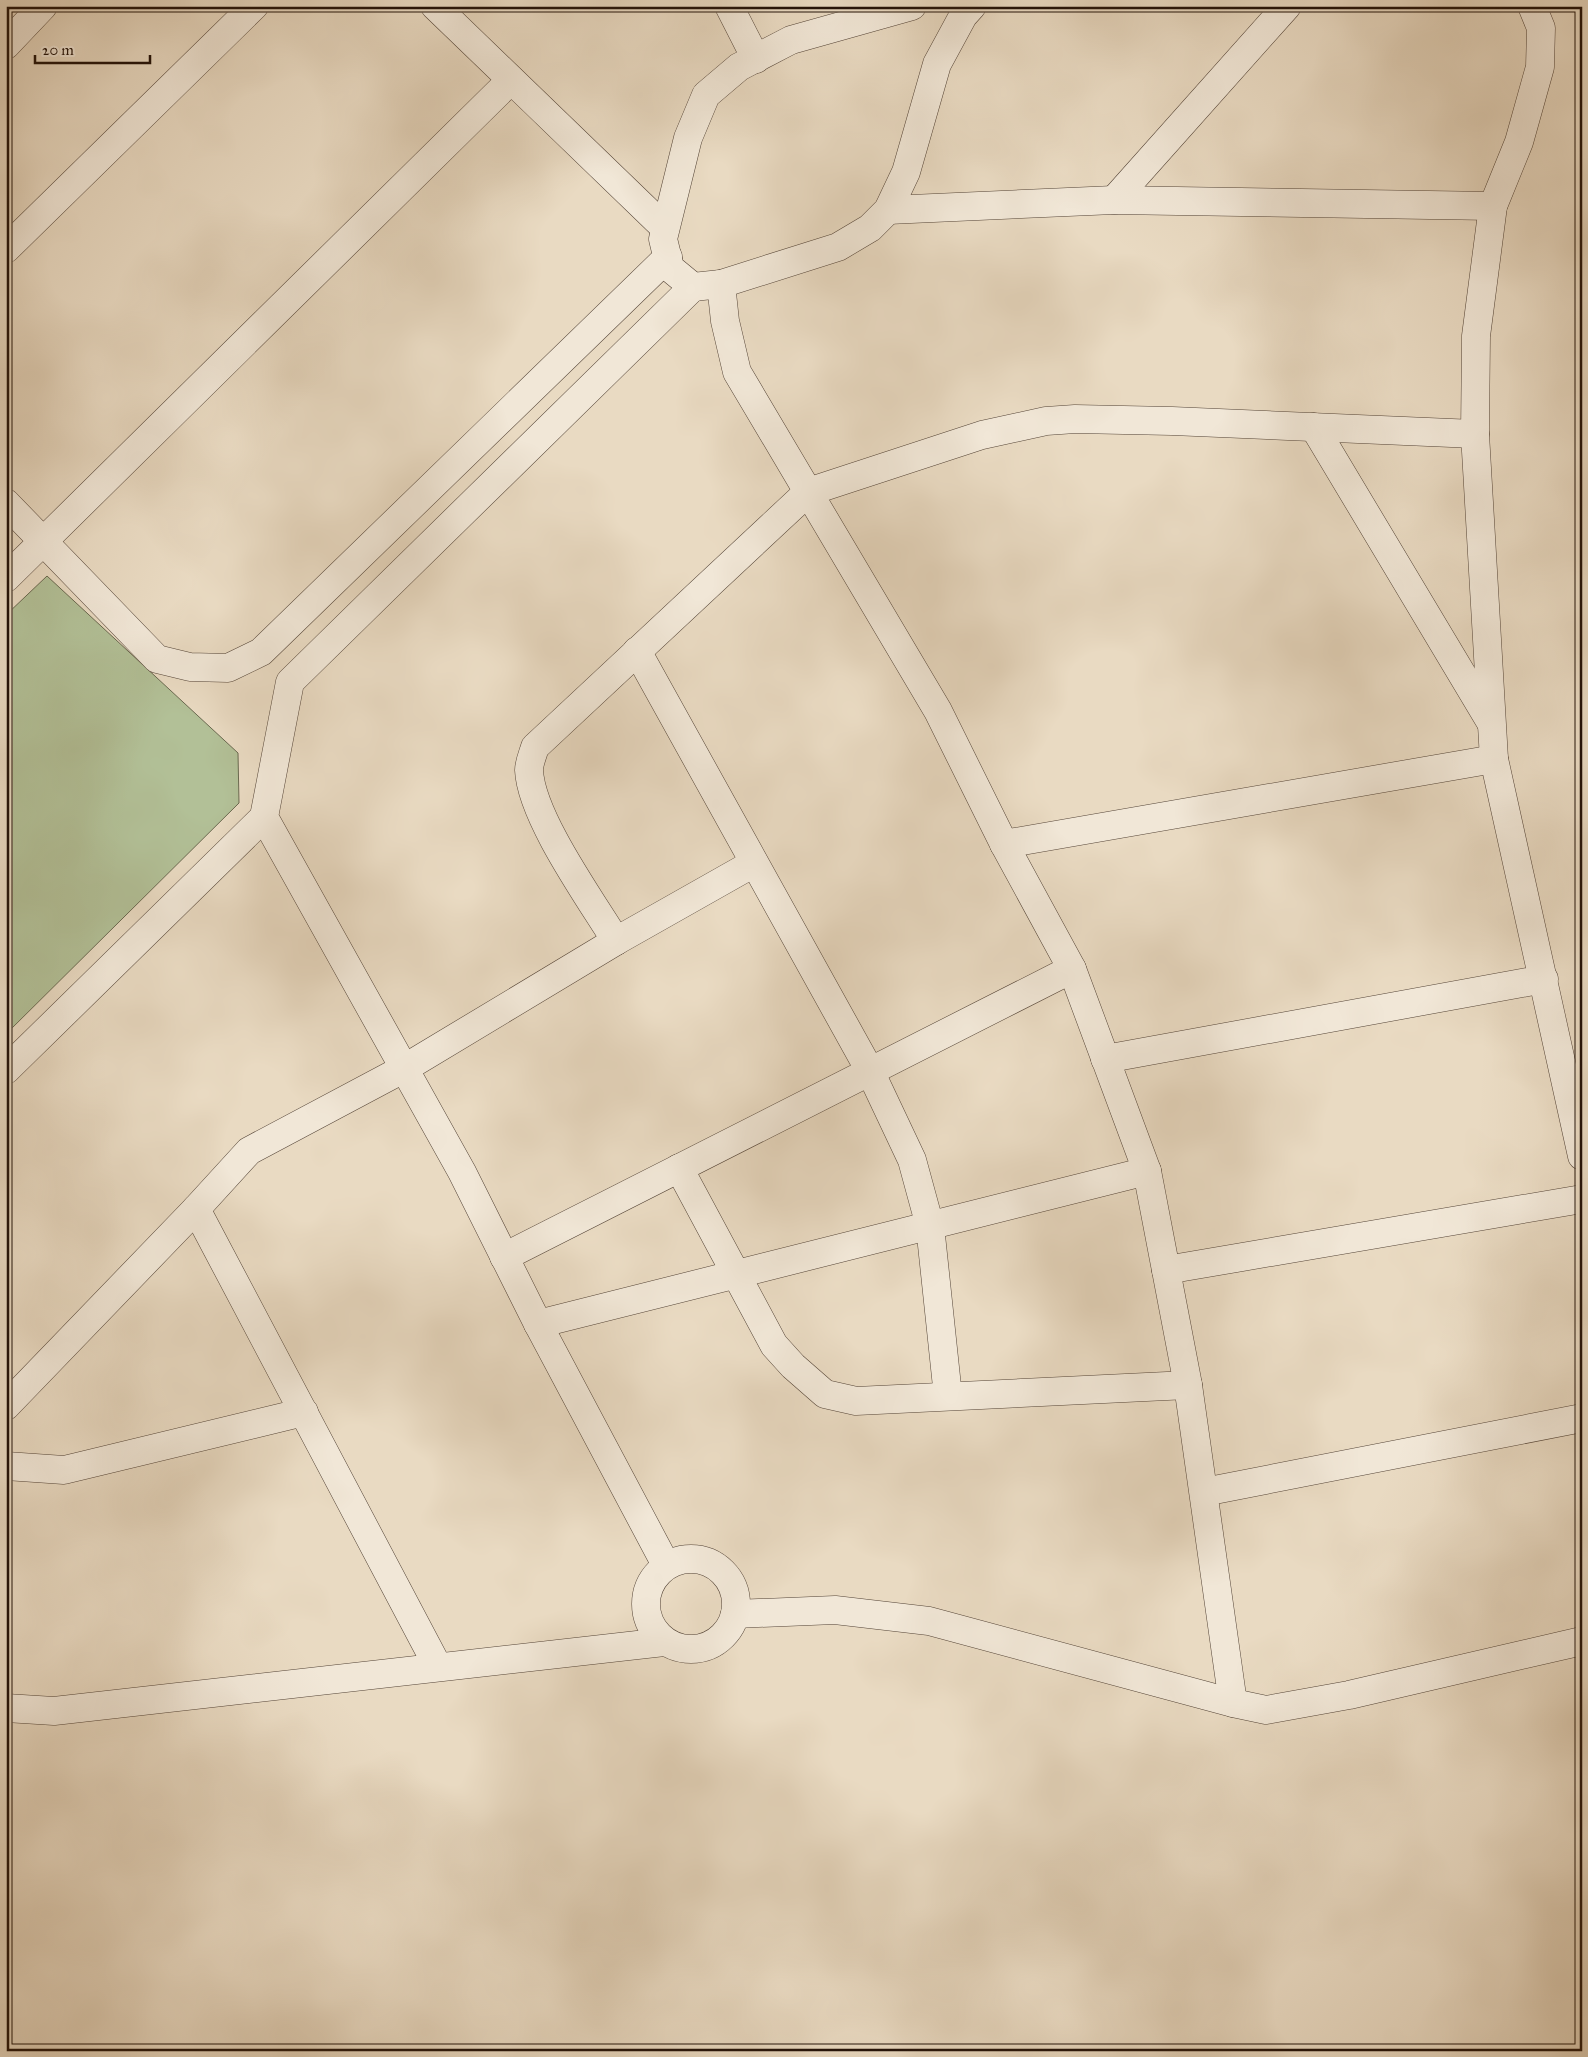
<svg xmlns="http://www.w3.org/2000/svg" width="1588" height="2057" viewBox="0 0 1588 2057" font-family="'IM FELL Great Primer',serif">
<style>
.green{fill:#b2c097;stroke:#6a6950}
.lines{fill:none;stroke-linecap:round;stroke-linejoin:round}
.minor-casing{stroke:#544437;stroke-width:29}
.minor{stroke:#f1e7d7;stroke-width:28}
</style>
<rect width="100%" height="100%" fill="#e9dac2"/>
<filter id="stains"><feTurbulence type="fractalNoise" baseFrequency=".004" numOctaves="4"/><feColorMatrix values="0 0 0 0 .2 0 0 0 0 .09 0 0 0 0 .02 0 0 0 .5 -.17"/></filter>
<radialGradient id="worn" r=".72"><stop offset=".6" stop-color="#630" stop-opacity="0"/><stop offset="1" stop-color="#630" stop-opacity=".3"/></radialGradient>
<path class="green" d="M 47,576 L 238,753 L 239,803 L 6,1034 L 6,615 Z"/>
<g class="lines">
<defs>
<g id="minor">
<path d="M 435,6 L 665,228"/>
<path d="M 729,6 L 756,59"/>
<path d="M 912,6 L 791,40 L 739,67 L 706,95 L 688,138 L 663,239 L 670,268 L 693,287 L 721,284 L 838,247 L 870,228 L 888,210 L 906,172 L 937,64 L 963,16 L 972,6"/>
<path d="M 1532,6 L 1541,28 L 1540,67 L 1519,142 L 1493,206 L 1476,336 L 1475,434 L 1494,759 L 1582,1156"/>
<path d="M 6,45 L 43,6"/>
<path d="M 1114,200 L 1287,6"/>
<path d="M 888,210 L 1114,200 L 1493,206"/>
<path d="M 6,249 L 254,6"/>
<path d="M 721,284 L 725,321 L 737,372 L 938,711 L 1004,844 L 1072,969 L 1147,1171 L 1188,1385 L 1233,1703"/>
<path d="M 1314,427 L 1490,721"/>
<path d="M 6,503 L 157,659 L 190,667 L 228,668 L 261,652 L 668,257"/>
<path d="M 6,578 L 511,80"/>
<path d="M 637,651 L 870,1071 L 912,1160 L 930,1226 L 948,1396"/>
<path d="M 1004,844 L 1494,759"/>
<path d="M 616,941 C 591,900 531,817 529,770 C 529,763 533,754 535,747 L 808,492 L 982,435 L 1046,421 L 1075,419 L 1172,421 L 1475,434"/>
<path d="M 1105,1059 L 1544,979"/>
<path d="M 6,1070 L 264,817"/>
<path d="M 679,1168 L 774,1345 L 793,1366 L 825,1394 L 856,1401 L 1188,1385"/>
<path d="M 196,1209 L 438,1667"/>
<path d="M 504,1257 L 1072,969"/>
<path d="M 1166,1270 L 1582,1199"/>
<path d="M 538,1324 L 1147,1171"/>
<path d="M 6,1406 L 196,1209 L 249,1151 L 405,1068 L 616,941 L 754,863"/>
<path d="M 6,1466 L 64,1470 L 304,1412"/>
<path d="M 1204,1492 L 1582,1418"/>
<circle cx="691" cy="1604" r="45"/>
<path d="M 666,1565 L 538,1324 L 462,1172 L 264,817 L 290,682 L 693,287"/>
<path d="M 735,1614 L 835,1610 L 929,1621 L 1233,1703 L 1266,1710 L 1349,1695 L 1582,1641"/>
<path d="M 6,1708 L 54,1711 L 664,1642"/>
</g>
</defs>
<use href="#minor" class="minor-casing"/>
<use href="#minor" class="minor"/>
</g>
<rect width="1588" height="2057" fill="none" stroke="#e9dac2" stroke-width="25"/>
<rect x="8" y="8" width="1573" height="2042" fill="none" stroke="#231209" stroke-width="2.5"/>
<rect x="12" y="12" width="1563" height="2032" fill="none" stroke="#231209"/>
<path d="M35 55v8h115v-8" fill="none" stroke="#231209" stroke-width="2.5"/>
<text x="42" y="55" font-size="15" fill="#231209" stroke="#f1e7d7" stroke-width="4" paint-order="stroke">20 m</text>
<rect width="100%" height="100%" filter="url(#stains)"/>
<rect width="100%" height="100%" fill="url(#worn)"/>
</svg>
